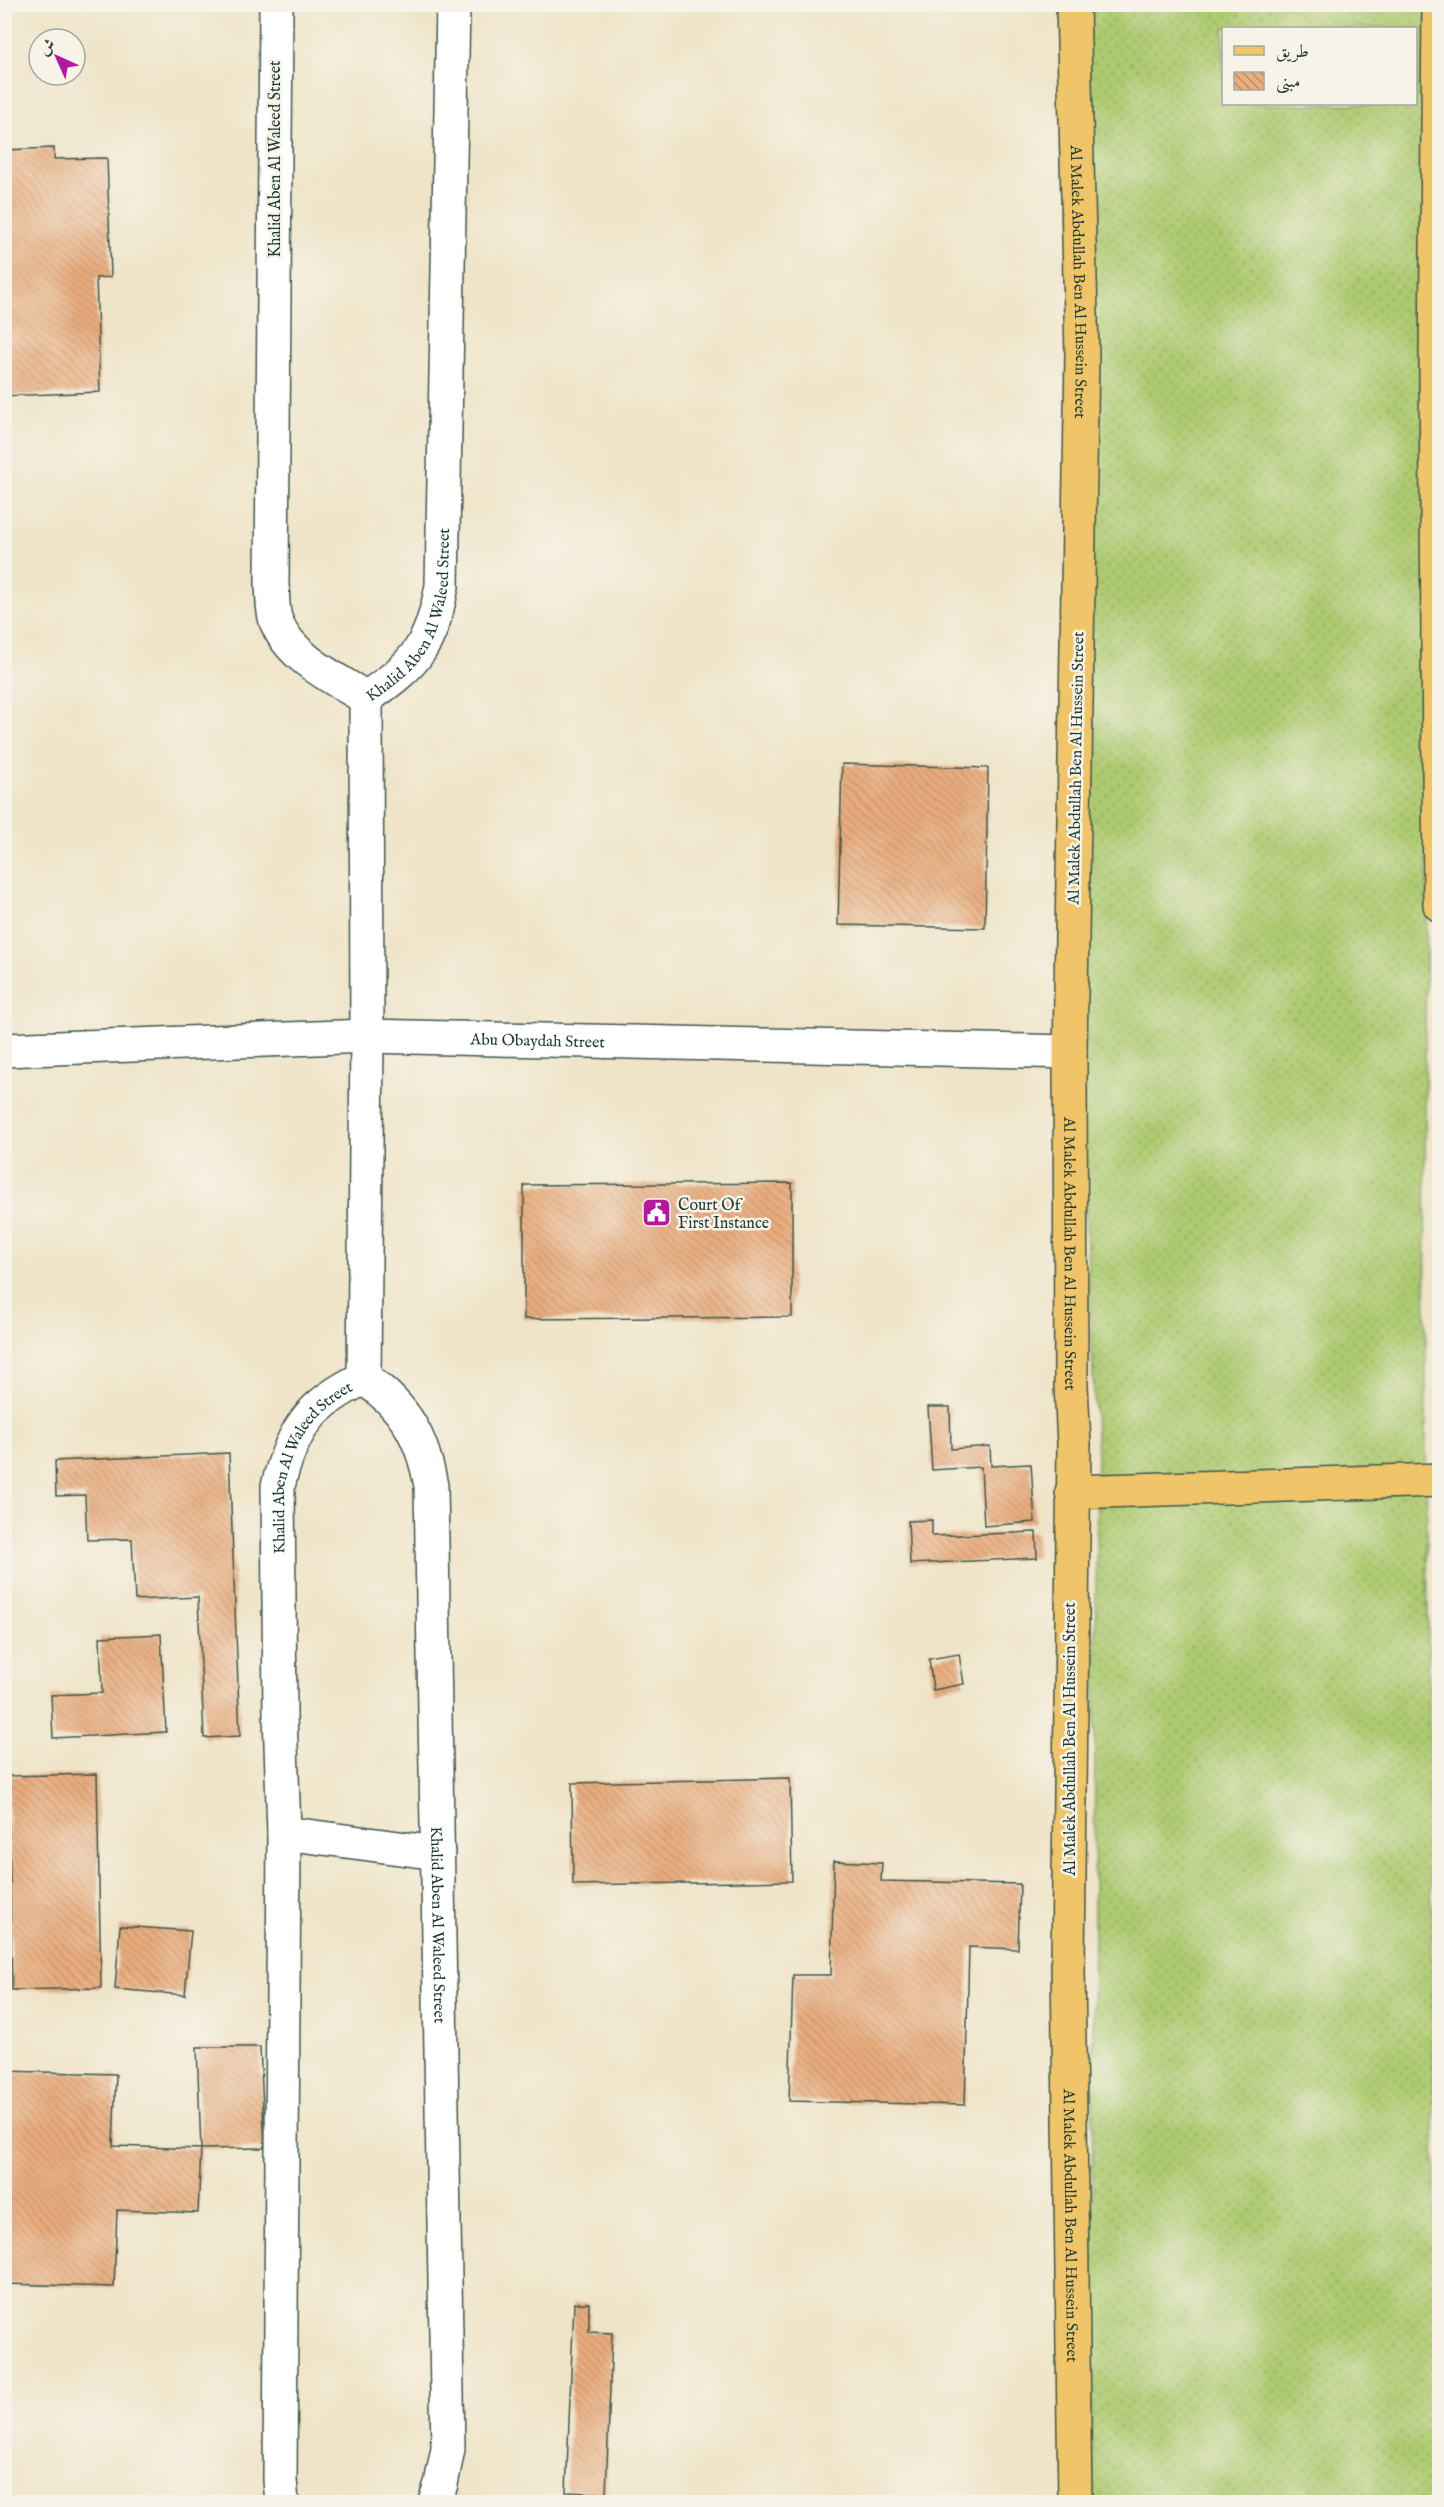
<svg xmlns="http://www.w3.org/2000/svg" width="1444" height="2507" viewBox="0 0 1444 2507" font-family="'IM FELL English',Amiri,serif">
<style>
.grass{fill:url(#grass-dots);stroke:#668452;stroke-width:1.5;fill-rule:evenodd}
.building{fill:url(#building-back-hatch)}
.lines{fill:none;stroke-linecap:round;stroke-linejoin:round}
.minor-casing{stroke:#3e564a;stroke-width:36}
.major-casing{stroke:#3e564a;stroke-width:36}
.minor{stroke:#fff;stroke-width:33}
.major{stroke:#f0c469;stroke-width:33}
.labels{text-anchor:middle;stroke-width:5;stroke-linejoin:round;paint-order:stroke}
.street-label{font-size:16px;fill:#1f3d34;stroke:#f7f3e8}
.poi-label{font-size:16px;fill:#1f3d34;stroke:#f7f3e8;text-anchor:start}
</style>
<defs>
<pattern id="grass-dots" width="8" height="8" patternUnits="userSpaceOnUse" patternTransform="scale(1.5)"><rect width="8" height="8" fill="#adca70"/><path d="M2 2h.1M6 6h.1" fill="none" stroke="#8ca55d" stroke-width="1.8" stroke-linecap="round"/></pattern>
<pattern id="building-back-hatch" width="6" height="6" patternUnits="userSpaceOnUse" patternTransform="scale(1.5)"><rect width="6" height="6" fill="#eaad7e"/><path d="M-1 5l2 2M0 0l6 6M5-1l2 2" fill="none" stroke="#bd8e68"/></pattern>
</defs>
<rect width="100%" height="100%" fill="#f7f3e8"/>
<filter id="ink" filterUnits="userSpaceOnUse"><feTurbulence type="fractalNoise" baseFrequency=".0167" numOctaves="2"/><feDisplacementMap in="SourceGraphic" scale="12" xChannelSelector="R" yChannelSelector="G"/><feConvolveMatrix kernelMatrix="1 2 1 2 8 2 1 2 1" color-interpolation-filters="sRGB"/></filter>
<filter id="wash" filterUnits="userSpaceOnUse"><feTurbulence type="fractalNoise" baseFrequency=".008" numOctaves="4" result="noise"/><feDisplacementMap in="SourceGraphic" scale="24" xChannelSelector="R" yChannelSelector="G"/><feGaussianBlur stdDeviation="1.35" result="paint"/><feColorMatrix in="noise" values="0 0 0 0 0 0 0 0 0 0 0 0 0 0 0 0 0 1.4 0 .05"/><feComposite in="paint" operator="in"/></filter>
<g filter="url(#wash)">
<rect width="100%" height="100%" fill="#efe4c8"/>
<path class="grass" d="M 1072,5 L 1439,5 L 1425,1032 L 1426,1458 L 1439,2502 L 1090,2502 L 1097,1456 L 1077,1036 ZM 1224,28 L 1416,28 L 1416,104 L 1224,104 Z"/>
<g id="blocks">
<g class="building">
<path d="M 54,148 L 54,159 L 107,158 L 111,277 L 96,278 L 100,392 L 4,396 L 4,150 Z"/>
<path d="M 842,764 L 988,768 L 985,928 L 838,925 Z"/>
<path d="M 792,1183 L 792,1317 L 524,1319 L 524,1185 Z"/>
<path d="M 928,1407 L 950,1407 L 951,1449 L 990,1446 L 991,1466 L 1031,1464 L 1035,1522 L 984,1526 L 981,1467 L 932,1470 Z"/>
<path d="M 229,1453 L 240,1736 L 204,1738 L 198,1597 L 135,1600 L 132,1539 L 87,1540 L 85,1495 L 56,1496 L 55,1461 Z"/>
<path d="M 932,1520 L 932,1536 L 1036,1532 L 1037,1558 L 910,1564 L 908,1521 Z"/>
<path d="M 161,1634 L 166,1732 L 53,1738 L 51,1695 L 102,1693 L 100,1637 Z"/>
<path d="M 959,1654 L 964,1684 L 933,1690 L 929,1659 Z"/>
<path d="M 97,1774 L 101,1988 L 12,1990 L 8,1776 Z"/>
<path d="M 790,1778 L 792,1881 L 573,1885 L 572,1783 Z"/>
<path d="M 834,1861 L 882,1863 L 881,1881 L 1020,1884 L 1018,1949 L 969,1947 L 965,2105 L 789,2101 L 793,1975 L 831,1975 Z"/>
<path d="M 120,1926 L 191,1931 L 185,1995 L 115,1989 Z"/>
<path d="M 197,2047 L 260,2047 L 265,2148 L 201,2149 L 198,2213 L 117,2210 L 114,2287 L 4,2284 L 4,2071 L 116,2074 L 113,2146 L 201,2149 Z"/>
<path d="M 574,2303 L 589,2303 L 589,2332 L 612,2333 L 606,2494 L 566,2492 Z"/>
</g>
</g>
</g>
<g filter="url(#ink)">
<use href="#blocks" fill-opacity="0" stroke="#3e564a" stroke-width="1.5"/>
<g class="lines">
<defs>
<g id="minor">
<path d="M 276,4 L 272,584 C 273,596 272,610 276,621 C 290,658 336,679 366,698"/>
<path id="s1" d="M 366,698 C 417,663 430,647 442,586 L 453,4"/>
<path id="s2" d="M 4,1050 L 367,1036 L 1070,1052"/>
<path id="s3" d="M 364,1378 C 405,1407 422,1436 431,1486 L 448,2449 L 441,2484 L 435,2502"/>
<path d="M 364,1378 L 367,1036 L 366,698"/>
<path d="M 284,1833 L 438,1853"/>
<path id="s4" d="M 282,2502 L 280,2480 L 284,1833 L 280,1715 L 278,1486 C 292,1429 311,1403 364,1378"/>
</g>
<g id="major">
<path id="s5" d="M 1073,4 L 1082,355 L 1070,1052 L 1071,1385 L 1074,1445 L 1068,1964 L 1075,2502"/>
<path d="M 1439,4 L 1436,371 L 1440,905"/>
<path d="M 1072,1492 L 1440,1480"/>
</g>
</defs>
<use href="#minor" class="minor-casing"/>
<use href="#major" class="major-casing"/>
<use href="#minor" class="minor"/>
<use href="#major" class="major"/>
</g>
</g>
<defs>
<symbol id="civic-square" viewBox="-11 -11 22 22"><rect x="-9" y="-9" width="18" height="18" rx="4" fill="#b5179e" stroke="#f7f3e8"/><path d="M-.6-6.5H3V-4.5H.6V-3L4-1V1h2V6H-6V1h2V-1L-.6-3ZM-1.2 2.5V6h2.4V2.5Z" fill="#fff"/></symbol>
</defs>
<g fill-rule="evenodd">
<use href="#civic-square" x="640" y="1196" width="33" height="33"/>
</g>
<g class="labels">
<g class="street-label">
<text transform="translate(274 159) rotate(-90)" y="6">Khalid Aben Al Waleed Street</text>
<text dy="6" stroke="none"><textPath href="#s5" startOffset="278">Al Malek Abdullah Ben Al Hussein Street</textPath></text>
<text dy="6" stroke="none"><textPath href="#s1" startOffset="100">Khalid Aben Al Waleed Street</textPath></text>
<text transform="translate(1075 768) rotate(-89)" y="6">Al Malek Abdullah Ben Al Hussein Street</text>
<text dy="6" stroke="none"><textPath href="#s2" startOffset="534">Abu Obaydah Street</textPath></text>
<text dy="6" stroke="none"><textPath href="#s5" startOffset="1250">Al Malek Abdullah Ben Al Hussein Street</textPath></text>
<text dy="6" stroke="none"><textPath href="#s4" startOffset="1047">Khalid Aben Al Waleed Street</textPath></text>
<text transform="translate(1069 1739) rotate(-90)" y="6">Al Malek Abdullah Ben Al Hussein Street</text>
<text dy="6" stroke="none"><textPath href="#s3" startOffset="570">Khalid Aben Al Waleed Street</textPath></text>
<text dy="6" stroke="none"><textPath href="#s5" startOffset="2222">Al Malek Abdullah Ben Al Hussein Street</textPath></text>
</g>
<g class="poi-label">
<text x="678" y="1210">Court Of<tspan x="678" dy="18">First Instance</tspan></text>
</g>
</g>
<rect width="1444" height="2507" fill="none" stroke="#f7f3e8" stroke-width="24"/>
<rect x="1222" y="27" width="195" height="78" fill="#f7f3e8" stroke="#a1aaa0" stroke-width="1.5"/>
<rect x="1234" y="46" width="30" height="9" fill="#f0c469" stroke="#a1aaa0" stroke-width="1.5"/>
<text x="1276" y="57" font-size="18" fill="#1f3d34">طريق</text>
<rect x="1234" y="72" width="30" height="18" fill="url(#building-back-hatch)" stroke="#a1aaa0" stroke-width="1.5"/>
<text x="1276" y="87" font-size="18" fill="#1f3d34">مبنى</text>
<g transform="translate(57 57) rotate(315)"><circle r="28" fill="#f7f3e8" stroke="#a1aaa0" stroke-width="1.5"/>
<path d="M0-4.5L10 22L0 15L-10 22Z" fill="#b5179e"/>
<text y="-9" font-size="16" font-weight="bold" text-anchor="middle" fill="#1f3d34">ش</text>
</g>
</svg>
